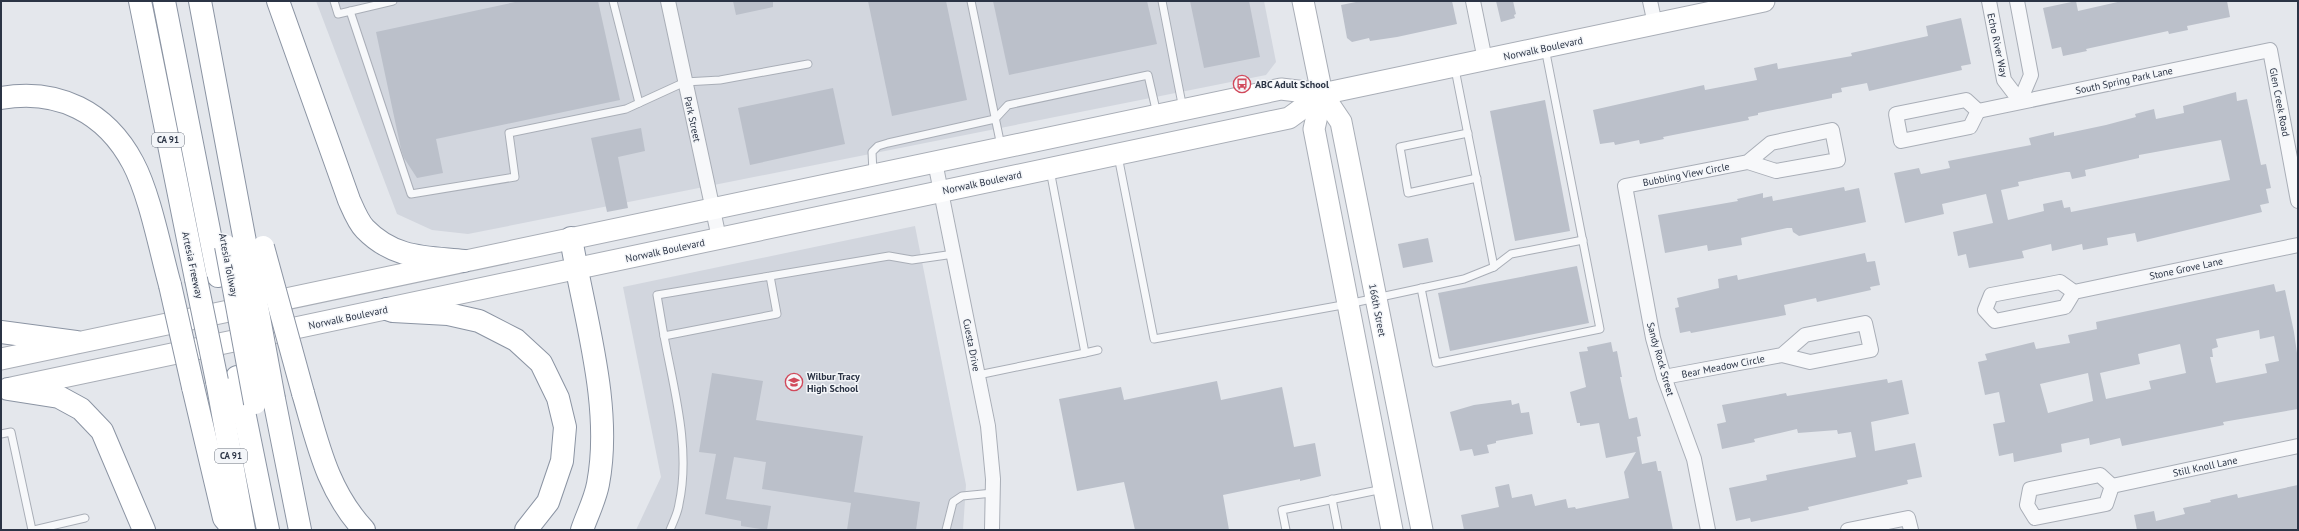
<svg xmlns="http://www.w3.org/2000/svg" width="2299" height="531" viewBox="0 0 2299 531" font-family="'PT Sans',sans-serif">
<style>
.built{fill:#d2d6de}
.building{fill:#bbc0ca;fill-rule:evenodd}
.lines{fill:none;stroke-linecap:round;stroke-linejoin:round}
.lane-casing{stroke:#a9aeb7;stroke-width:9}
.street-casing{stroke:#a9aeb7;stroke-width:16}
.secondary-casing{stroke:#a9aeb7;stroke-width:23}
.highway-casing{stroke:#8b94a3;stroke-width:24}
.lane{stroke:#f7f8fa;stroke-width:7}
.street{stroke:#f7f8fa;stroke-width:14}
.secondary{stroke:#fff;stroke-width:21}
.highway{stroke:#fff;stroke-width:22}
.highway-bridge-casing{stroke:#8b94a3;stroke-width:24;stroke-linecap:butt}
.highway-bridge{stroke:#fff;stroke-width:22}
.labels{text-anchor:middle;stroke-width:3;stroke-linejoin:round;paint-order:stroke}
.shield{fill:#f4f6f9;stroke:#676e7b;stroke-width:1}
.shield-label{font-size:9px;font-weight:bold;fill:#2b3445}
.street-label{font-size:10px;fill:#2b3445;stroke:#f4f6f9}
.poi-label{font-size:10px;font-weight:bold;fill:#2b3445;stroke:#f4f6f9;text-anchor:start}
</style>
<rect width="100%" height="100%" fill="#e4e7ec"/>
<g class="built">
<path d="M 316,1 L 1264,1 L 1276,62 L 1266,75 L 468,234 L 432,230 L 397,214 Z"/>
<path d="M 915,226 L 966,485 L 963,530 L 636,530 L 661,477 L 623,287 Z"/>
</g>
<g class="building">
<path d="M 520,1 L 598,1 L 620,100 L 436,139 L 443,173 L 417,178 L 404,158 L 401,149 L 376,32 Z"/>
<path d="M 733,1 L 773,1 L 773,7 L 736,15 Z"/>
<path d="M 868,1 L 946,1 L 967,100 L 892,116 Z"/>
<path d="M 993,1 L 1147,1 L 1157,44 L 1009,75 Z"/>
<path d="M 1190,1 L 1249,1 L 1260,57 L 1204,68 Z"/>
<path d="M 1361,1 L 1452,1 L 1457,24 L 1397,37 L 1370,41 L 1369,38 L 1352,42 L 1347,38 L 1341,5 Z"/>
<path d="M 1496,1 L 1513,1 L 1516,14 L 1514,15 L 1515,18 L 1501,22 Z"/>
<path d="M 2076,1 L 2078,11 L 2122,1 L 2227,1 L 2230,17 L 2187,26 L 2188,30 L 2169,34 L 2168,31 L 2086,49 L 2087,51 L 2063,56 L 2061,47 L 2052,49 L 2043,8 Z"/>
<path d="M 1961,18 L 1971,64 L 1961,66 L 1962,70 L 1869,91 L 1867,83 L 1841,88 L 1842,92 L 1832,94 L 1832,98 L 1758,113 L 1758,115 L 1748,117 L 1749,120 L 1663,137 L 1664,139 L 1640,144 L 1639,140 L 1615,145 L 1614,142 L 1600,144 L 1593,110 L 1704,85 L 1705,90 L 1757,80 L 1754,68 L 1777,63 L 1778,69 L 1852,56 L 1851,53 L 1928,36 L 1926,26 Z"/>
<path d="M 833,88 L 845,144 L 750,165 L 738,108 Z"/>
<path d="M 2236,92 L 2237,101 L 2247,99 L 2261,165 L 2266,164 L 2271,188 L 2266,189 L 2269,203 L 2260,205 L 2262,212 L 2137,242 L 2135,233 L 2107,238 L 2108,245 L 2083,250 L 2082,244 L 2052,251 L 2051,244 L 2022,251 L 2024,258 L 1969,268 L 1966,254 L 1958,256 L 1953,232 L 1993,223 L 1986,194 L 1942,204 L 1944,214 L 1905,223 L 1894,173 L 1919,168 L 1921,174 L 1950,168 L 1948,161 L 2031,145 L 2029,138 L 2054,132 L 2054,136 L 2106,125 L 2136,117 L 2135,114 L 2154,109 L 2156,119 L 2184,113 L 2183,106 ZM 2221,140 L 2230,180 L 2071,212 L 2070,207 L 2064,208 L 2062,200 L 2043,204 L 2044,211 L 2008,220 L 2001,190 L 2019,186 L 2018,182 L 2066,172 L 2070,172 L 2072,179 L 2086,176 L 2085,170 L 2139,158 L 2139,155 Z"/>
<path d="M 1545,100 L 1570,231 L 1515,241 L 1490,111 Z"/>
<path d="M 641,128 L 645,151 L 618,157 L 628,208 L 607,212 L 591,138 Z"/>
<path d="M 1844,187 L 1845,191 L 1859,188 L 1866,222 L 1799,236 L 1793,232 L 1792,228 L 1787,228 L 1741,238 L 1742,245 L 1708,251 L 1707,245 L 1665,253 L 1658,215 L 1738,201 L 1737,199 L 1763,193 L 1763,198 L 1772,196 L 1773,201 Z"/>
<path d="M 1428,238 L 1433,262 L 1403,268 L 1398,244 Z"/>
<path d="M 1865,253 L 1867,262 L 1875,261 L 1880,285 L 1870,287 L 1871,290 L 1817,302 L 1816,298 L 1784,305 L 1786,315 L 1691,333 L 1690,331 L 1680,333 L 1675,308 L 1679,307 L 1677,298 L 1719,288 L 1718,279 L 1737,275 L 1738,280 Z"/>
<path d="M 1577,266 L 1589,323 L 1450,351 L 1438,293 Z"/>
<path d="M 2274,284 L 2276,292 L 2285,290 L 2294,332 L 2298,360 L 2298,409 L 2223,422 L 2224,425 L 2122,446 L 2120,438 L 2090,445 L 2089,438 L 2061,444 L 2062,452 L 2014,462 L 2013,453 L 1999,456 L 1993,424 L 2005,422 L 1999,392 L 1985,395 L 1978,362 L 1987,360 L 1985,354 L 2034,342 L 2036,349 L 2070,343 L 2068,335 L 2097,329 L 2096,322 ZM 2259,330 L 2260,339 L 2274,336 L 2279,361 L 2265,364 L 2267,373 L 2216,383 L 2210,357 L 2213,357 L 2212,349 L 2218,347 L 2216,339 ZM 2180,344 L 2186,373 L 2149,381 L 2151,389 L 2106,399 L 2100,373 L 2140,364 L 2138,354 ZM 2088,373 L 2093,401 L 2048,413 L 2040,384 Z"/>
<path d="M 1611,342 L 1613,352 L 1617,351 L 1622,377 L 1620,377 L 1629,419 L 1637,417 L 1641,436 L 1637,437 L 1642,464 L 1656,461 L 1658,471 L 1661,471 L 1673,530 L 1464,530 L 1461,515 L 1499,507 L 1495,487 L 1509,484 L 1512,498 L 1532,494 L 1535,506 L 1566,499 L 1568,508 L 1575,507 L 1576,509 L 1629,498 L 1624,472 L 1636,452 L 1606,458 L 1599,423 L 1580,426 L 1580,423 L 1577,423 L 1570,392 L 1586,387 L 1579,352 L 1588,351 L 1587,347 Z"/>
<path d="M 712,373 L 763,381 L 756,420 L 863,436 L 854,492 L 920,502 L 916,530 L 847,530 L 851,503 L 762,489 L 766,462 L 734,457 L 726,499 L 771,506 L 767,530 L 741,526 L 741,521 L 705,514 L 716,454 L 699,452 Z"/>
<path d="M 1887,379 L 1888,383 L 1902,380 L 1909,414 L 1871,422 L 1875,451 L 1915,443 L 1922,477 L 1907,480 L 1908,484 L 1808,507 L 1809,510 L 1751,522 L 1750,518 L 1736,521 L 1729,488 L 1767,480 L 1766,475 L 1856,457 L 1851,432 L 1838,434 L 1837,430 L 1798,433 L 1797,429 L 1754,439 L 1755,442 L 1722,449 L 1717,424 L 1726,422 L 1722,405 L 1786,393 L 1787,396 Z"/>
<path d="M 1217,381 L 1221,400 L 1282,387 L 1294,447 L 1315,443 L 1321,476 L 1300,481 L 1300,479 L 1223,495 L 1229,530 L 1135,530 L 1124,482 L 1077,491 L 1059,399 L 1121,387 L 1124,400 Z"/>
<path d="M 1511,400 L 1512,405 L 1519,403 L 1521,413 L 1529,412 L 1533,434 L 1496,441 L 1496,443 L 1487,445 L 1489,453 L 1474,456 L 1472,449 L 1460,451 L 1450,412 L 1474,405 Z"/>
<path d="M 2298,485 L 2298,530 L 2137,530 L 2134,515 L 2154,511 L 2156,521 L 2185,514 L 2183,508 L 2211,502 L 2210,500 L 2237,494 L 2238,498 Z"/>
</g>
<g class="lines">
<defs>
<g id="lane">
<path d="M 334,1 L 338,14 L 393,1"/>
<path d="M 613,1 L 639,103"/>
<path d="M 971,1 L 1001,146"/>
<path d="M 1162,1 L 1183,109"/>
<path d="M 350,11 L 411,194 L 515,177 L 509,133 L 626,109 L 685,82 L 720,80 L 808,64"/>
<path d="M 1468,133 L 1400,147 L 1408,193 L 1477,178"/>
<path d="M 1118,156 L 1154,339 L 1348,304 L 1464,279 L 1494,267 L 1455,69"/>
<path d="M 873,173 L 872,152 L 878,146 L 888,143 L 995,119 L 1008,105 L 1148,75 L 1157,114"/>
<path d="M 1494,267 L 1511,254 L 1583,240"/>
<path d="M 770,276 L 777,314 L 664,336 L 657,295 L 889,256 L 912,260 L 954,254"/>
<path d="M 1421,288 L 1436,363 L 1600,329 L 1545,48"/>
<path d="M 664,336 C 674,390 691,449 679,504 C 678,513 673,522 670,530"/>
<path d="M 1085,353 L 1098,350"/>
<path d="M 978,375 L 1085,353 L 1050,170"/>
<path d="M 1,434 L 11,432 L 32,530"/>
<path d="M 1332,499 L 1338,530"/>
<path d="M 34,530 L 85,518"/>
<path d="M 946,530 L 953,502 L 962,496 L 993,493"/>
<path d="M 1286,530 L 1282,510 L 1383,489"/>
</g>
<g id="street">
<path d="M 668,1 L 719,238"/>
<path d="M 1473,1 L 1485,60"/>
<path d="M 1650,1 L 1655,24"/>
<path d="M 1989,1 L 2004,80 L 2020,101"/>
<path d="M 2017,1 L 2031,75 L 2020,101"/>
<path d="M 1966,100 L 1978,111 L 1970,127 L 1901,141 L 1896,114 Z"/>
<path d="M 1978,111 L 2270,50 L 2298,201"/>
<path d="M 935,162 L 988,426 L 993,479 L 992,530"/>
<path d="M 2074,292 L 2060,282 L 1991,295 L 1985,310 L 1995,321 L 2065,307 L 2074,292 L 2298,245"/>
<path d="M 1664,377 L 1782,355 L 1810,362 L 1871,350 L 1865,323 L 1805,335 L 1782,355"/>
<path d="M 2100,475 L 2112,486 L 2106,504 L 2035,518 L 2027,505 L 2030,489 Z"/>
<path d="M 2112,486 L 2298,446"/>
<path d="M 1708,530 L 1694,459 L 1664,377 L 1653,338 L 1625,186 L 1748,162 L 1771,143 L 1832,130 L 1838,160 L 1776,171 L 1748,162"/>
<path d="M 1848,530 L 1908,518 L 1911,530"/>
</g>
<g id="secondary">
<path d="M 1303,1 L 1322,94 L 1341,122 L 1422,530"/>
<path d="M 1322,94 L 1314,129 L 1392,530"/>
<path d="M 1,359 L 1281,89 L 1322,94 L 1764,1"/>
<path d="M 11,388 L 1289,118 L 1322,94"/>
</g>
<g id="highway">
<path d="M 140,1 L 196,279"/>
<path d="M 164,1 L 218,276"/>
<path d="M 200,1 L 246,247"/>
<path d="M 278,1 L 349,200 C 353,209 358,222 365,229 C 394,259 426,257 464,261"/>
<path d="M 1,98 C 58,88 106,112 133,163 C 150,195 160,249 170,285"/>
<path d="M 571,238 C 584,316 613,406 598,484 C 595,500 587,515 582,530"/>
<path d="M 387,309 L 393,311 L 448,314 L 479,321 L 516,340 L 541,363 L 558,398 L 565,427 L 562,461 L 548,502 L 526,530"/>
<path d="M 1,332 L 76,342"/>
<path d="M 237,377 L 268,530"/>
<path d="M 217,381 L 244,530"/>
<path d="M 193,387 L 224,518 L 234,530"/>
<path d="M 8,389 L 59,397 L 81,409 L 102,431 L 144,530"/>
<path d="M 303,393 C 318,444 327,490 364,530"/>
<path d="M 274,399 L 300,530"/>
</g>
</defs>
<use href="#lane" class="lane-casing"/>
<use href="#street" class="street-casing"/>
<use href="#secondary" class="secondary-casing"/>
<use href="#highway" class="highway-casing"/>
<use href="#lane" class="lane"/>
<use href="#street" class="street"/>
<use href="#secondary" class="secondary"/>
<use href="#highway" class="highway"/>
<defs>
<g id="highway-bridge">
<path d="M 226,246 L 255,403"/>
<path d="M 246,247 L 274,399"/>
<path d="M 263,247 L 303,393"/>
<path d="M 196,279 L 217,381"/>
<path d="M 170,285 L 193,387"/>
</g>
</defs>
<use href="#highway-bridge" class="highway-bridge-casing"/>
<use href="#highway-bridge" class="highway-bridge"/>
</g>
<defs>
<symbol id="bus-ring" viewBox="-11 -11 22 22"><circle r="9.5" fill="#f4f6f9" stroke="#d1495b" stroke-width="1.5"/><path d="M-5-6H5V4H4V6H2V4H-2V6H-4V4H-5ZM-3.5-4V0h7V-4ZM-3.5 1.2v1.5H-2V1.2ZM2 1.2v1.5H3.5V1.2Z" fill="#d1495b"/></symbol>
<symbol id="school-ring" viewBox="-11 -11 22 22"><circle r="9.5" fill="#f4f6f9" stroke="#d1495b" stroke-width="1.5"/><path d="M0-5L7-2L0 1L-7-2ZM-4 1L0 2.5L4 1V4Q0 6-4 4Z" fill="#d1495b"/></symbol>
</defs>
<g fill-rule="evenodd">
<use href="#bus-ring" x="1232" y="74" width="20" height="20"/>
<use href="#school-ring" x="784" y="372" width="20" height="20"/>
</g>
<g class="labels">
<g class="shield">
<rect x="152" y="133" width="32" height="14" rx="3"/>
<rect x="215" y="449" width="32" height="14" rx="3"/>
</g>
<g class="shield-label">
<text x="168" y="143">CA 91</text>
<text x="231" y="459">CA 91</text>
</g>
<g class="street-label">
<text transform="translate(1998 45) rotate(78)" y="4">Echo River Way</text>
<text transform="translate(1543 48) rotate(-12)" y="4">Norwalk Boulevard</text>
<text transform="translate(2124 80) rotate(-12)" y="4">South Spring Park Lane</text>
<text transform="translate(2280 102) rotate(79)" y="4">Glen Creek Road</text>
<text transform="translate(693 119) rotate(78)" y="4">Park Street</text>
<text transform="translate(1686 174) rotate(-11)" y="4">Bubbling View Circle</text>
<text transform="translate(982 182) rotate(-12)" y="4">Norwalk Boulevard</text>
<text transform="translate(665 250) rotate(-12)" y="4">Norwalk Boulevard</text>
<text transform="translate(193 265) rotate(78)" y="4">Artesia Freeway</text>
<text transform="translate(229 265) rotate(79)" y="4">Artesia Tollway</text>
<text transform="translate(2186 268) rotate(-12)" y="4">Stone Grove Lane</text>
<text transform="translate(1378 310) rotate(79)" y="4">166th Street</text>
<text transform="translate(348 317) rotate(-12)" y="4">Norwalk Boulevard</text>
<text transform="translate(972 345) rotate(79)" y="4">Cuesta Drive</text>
<text transform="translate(1661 359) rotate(74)" y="4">Sandy Rock Street</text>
<text transform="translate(1723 366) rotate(-11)" y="4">Bear Meadow Circle</text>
<text transform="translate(2205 466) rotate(-12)" y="4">Still Knoll Lane</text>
</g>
<g class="poi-label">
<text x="1255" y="88">ABC Adult School</text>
<text x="807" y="380">Wilbur Tracy<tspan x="807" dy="12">High School</tspan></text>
</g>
</g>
<rect width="2299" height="531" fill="none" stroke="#2b3445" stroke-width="4"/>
</svg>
